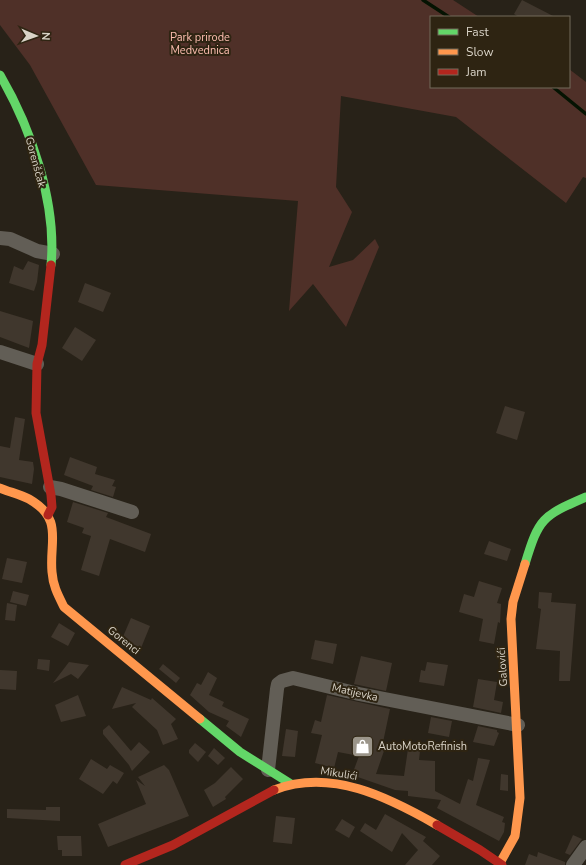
<svg xmlns="http://www.w3.org/2000/svg" width="586" height="865" viewBox="0 0 586 865" font-family="'Nunito Sans',sans-serif">
<style>
.green{fill:#4f3028}
.lines{fill:none;stroke-linecap:round;stroke-linejoin:round}
.stream{stroke:#051302;stroke-width:3.5}
.building{fill:#40372d}
.street{stroke:#625e56;stroke-width:14}
.fast{stroke:#63d668;stroke-width:9}
.slow{stroke:#ff974d;stroke-width:9}
.jam{stroke:#b3261e;stroke-width:9}
.labels{text-anchor:middle;stroke-width:4;stroke-linejoin:round;paint-order:stroke}
.park-label{font-size:11px;fill:#fdbeb0;stroke:#2e2412}
.street-label{font-size:11px;fill:#d9d3c7;stroke:#2e2412}
.poi-label{font-size:11px;fill:#d9d3c7;stroke:#2e2412;text-anchor:start}
</style>
<rect width="100%" height="100%" fill="#282218"/>
<path class="green" d="M 0,0 L 453,0 L 479,17 L 431,17 L 431,87 L 569,87 L 569,69 L 586,82 L 586,178 L 583,177 L 566,203 L 456,117 L 341,96 L 336,187 L 352,212 L 329,267 L 353,260 L 375,239 L 379,247 L 346,327 L 313,284 L 289,311 L 298,201 L 96,185 L 30,65 L 0,25 Z"/>
<g class="lines">
<g class="stream">
<path d="M 423,0 L 449,17"/>
<path d="M 553,87 L 586,114"/>
</g>
</g>
<g class="building">
<path d="M 522,0 L 555,17 L 519,17 L 514,14 Z"/>
<path d="M 28,261 L 39,265 L 37,282 L 34,291 L 9,283 L 14,266 L 23,270 Z"/>
<path d="M 85,283 L 111,293 L 103,312 L 78,302 Z"/>
<path d="M 0,311 L 33,321 L 29,348 L 0,337 Z"/>
<path d="M 75,327 L 96,340 L 82,361 L 62,348 Z"/>
<path d="M 505,406 L 525,412 L 517,440 L 496,433 Z"/>
<path d="M 15,417 L 25,419 L 19,460 L 33,462 L 34,469 L 32,484 L 0,477 L 0,446 L 10,448 Z"/>
<path d="M 70,457 L 97,467 L 95,474 L 115,480 L 112,486 L 116,487 L 113,497 L 91,490 L 93,486 L 64,475 Z"/>
<path d="M 73,502 L 108,513 L 106,517 L 151,534 L 145,552 L 110,539 L 99,576 L 81,570 L 91,536 L 82,533 L 84,528 L 67,522 Z"/>
<path d="M 489,541 L 511,549 L 507,561 L 484,554 Z"/>
<path d="M 7,558 L 27,562 L 22,583 L 2,579 Z"/>
<path d="M 479,581 L 502,588 L 497,603 L 501,604 L 500,623 L 498,622 L 494,644 L 479,641 L 483,619 L 459,612 L 464,594 L 474,597 Z"/>
<path d="M 13,591 L 29,595 L 26,606 L 10,602 Z"/>
<path d="M 539,592 L 552,593 L 551,602 L 576,604 L 570,681 L 559,681 L 560,651 L 536,649 L 541,609 L 538,608 Z"/>
<path d="M 7,603 L 17,605 L 15,621 L 5,620 Z"/>
<path d="M 131,618 L 150,626 L 141,648 L 122,639 Z"/>
<path d="M 59,623 L 75,633 L 68,646 L 51,637 Z"/>
<path d="M 315,640 L 337,644 L 333,664 L 311,659 Z"/>
<path d="M 361,656 L 392,663 L 386,691 L 354,684 Z"/>
<path d="M 38,659 L 50,660 L 49,671 L 37,669 Z"/>
<path d="M 69,662 L 89,665 L 78,679 L 71,674 L 53,683 Z"/>
<path d="M 427,662 L 448,665 L 444,686 L 419,682 L 421,670 L 425,671 Z"/>
<path d="M 163,664 L 180,678 L 176,683 L 159,669 Z"/>
<path d="M 0,670 L 17,671 L 16,690 L 0,689 Z"/>
<path d="M 208,672 L 217,678 L 209,695 L 224,702 L 222,706 L 249,719 L 241,737 L 226,726 L 229,721 L 209,712 L 190,695 L 197,683 L 201,685 Z"/>
<path d="M 478,679 L 497,682 L 494,700 L 503,702 L 501,713 L 473,707 Z"/>
<path d="M 122,687 L 151,700 L 152,698 L 176,719 L 171,724 L 178,739 L 163,745 L 157,730 L 132,707 L 136,703 L 112,709 Z"/>
<path d="M 78,695 L 86,716 L 61,722 L 55,705 Z"/>
<path d="M 327,695 L 390,709 L 382,747 L 385,748 L 376,774 L 404,776 L 408,749 L 420,751 L 419,760 L 435,761 L 435,791 L 460,804 L 468,779 L 473,781 L 478,758 L 490,760 L 476,805 L 504,817 L 502,822 L 505,823 L 504,832 L 499,841 L 437,808 L 441,800 L 408,796 L 408,791 L 395,790 L 352,775 L 359,756 L 338,752 L 334,768 L 315,763 L 322,735 L 311,733 L 315,720 L 321,722 Z"/>
<path d="M 431,717 L 452,721 L 449,737 L 428,733 Z"/>
<path d="M 109,725 L 131,751 L 139,742 L 150,752 L 132,771 L 129,765 L 103,734 L 103,730 Z"/>
<path d="M 478,726 L 497,730 L 497,732 L 499,733 L 494,746 L 473,742 Z"/>
<path d="M 286,729 L 298,731 L 295,757 L 282,756 Z"/>
<path d="M 195,743 L 206,752 L 198,762 L 189,753 L 189,750 Z"/>
<path d="M 214,748 L 225,758 L 218,765 L 208,756 Z"/>
<path d="M 91,759 L 107,769 L 110,765 L 124,773 L 117,784 L 113,781 L 103,794 L 79,779 Z"/>
<path d="M 164,765 L 169,770 L 189,816 L 108,847 L 98,824 L 146,804 L 136,780 L 145,786 L 138,777 Z"/>
<path d="M 231,767 L 243,779 L 225,797 L 226,799 L 213,807 L 204,790 L 215,783 Z"/>
<path d="M 501,774 L 508,775 L 508,791 L 500,790 Z"/>
<path d="M 46,807 L 60,807 L 60,821 L 7,818 L 7,809 L 46,810 Z"/>
<path d="M 385,814 L 426,837 L 423,841 L 440,856 L 432,865 L 405,865 L 418,850 L 402,833 L 392,852 L 360,831 L 365,823 L 376,830 Z"/>
<path d="M 276,816 L 295,818 L 292,844 L 273,842 Z"/>
<path d="M 342,819 L 355,827 L 349,838 L 335,830 Z"/>
<path d="M 573,835 L 582,839 L 570,855 L 565,853 Z"/>
<path d="M 57,836 L 81,836 L 82,856 L 62,856 L 62,850 L 58,850 Z"/>
<path d="M 538,852 L 565,862 L 565,865 L 525,865 L 529,854 L 537,857 Z"/>
</g>
<g class="lines">
<g class="street">
<path d="M 0,238 L 10,239 L 37,251 L 53,254"/>
<path d="M 0,352 L 37,364"/>
<path d="M 50,487 L 61,489 L 132,512"/>
<path d="M 268,770 L 277,689 L 278,684 L 282,681 L 293,678 L 359,694 L 518,725"/>
<path d="M 573,865 L 586,847"/>
</g>
<g class="fast">
<path d="M 0,75 C 31,128 57,203 51,265"/>
<path d="M 525,564 C 539,518 542,516 586,497"/>
<path d="M 200,719 L 240,752 L 291,784"/>
</g>
<g class="slow">
<path d="M 0,488 C 9,492 20,494 29,499 C 64,519 49,541 52,572 C 53,586 58,595 64,607 L 200,719"/>
<path d="M 274,790 C 331,768 388,797 437,825"/>
<path d="M 500,863 L 515,836 L 520,798 L 511,619 L 513,602 L 525,564"/>
</g>
<g class="jam">
<path d="M 48,515 L 52,507 L 51,495 L 36,413 L 37,364 L 42,345 L 51,265"/>
<path d="M 437,825 L 480,850 L 502,865"/>
<path d="M 125,865 L 173,845 L 274,790"/>
</g>
</g>
<defs>
<symbol id="shop-square" viewBox="-11 -11 22 22"><rect x="-9" y="-9" width="18" height="18" rx="4" fill="#9b958a" stroke="#2e2412"/><path d="M-5-2.5h2.3a2.7 3.5 0 0 1 5.4 0H5L5.5 6h-11ZM-1.5-2.5h3a1.5 2.3 0 0 0-3 0Z" fill="#fff"/></symbol>
</defs>
<g fill-rule="evenodd">
<use href="#shop-square" x="350" y="734" width="25" height="25"/>
</g>
<g class="labels">
<g class="park-label">
<text x="200" y="41">Park prirode<tspan x="200" dy="13">Medvednica</tspan></text>
</g>
<g class="street-label">
<text transform="translate(36 162) rotate(75)" y="4">Gorenščak</text>
<text transform="translate(124 640) rotate(39)" y="4">Gorenci</text>
<text transform="translate(502 667) rotate(-94)" y="4">Galovići</text>
<text transform="translate(355 692) rotate(13)" y="4">Matijevka</text>
<text transform="translate(339 773) rotate(9)" y="4">Mikulići</text>
</g>
<g class="poi-label">
<text x="378" y="750">AutoMotoRefinish</text>
</g>
</g>
<rect x="430" y="16" width="140" height="72" fill="#2e2412" stroke="#726a5a"/>
<rect x="438" y="29" width="20" height="6" fill="#63d668" stroke="#726a5a"/>
<text x="466" y="36" font-size="12" fill="#d9d3c7">Fast</text>
<rect x="438" y="49" width="20" height="6" fill="#ff974d" stroke="#726a5a"/>
<text x="466" y="56" font-size="12" fill="#d9d3c7">Slow</text>
<rect x="438" y="69" width="20" height="6" fill="#b3261e" stroke="#726a5a"/>
<text x="466" y="76" font-size="12" fill="#d9d3c7">Jam</text>
<g transform="translate(36 36) rotate(92)" stroke="#2e2412" stroke-width="3" paint-order="stroke">
<path d="M0-3L7 15L0 10L-7 15Z" fill="#d9d3c7"/>
<text y="-6" font-size="11" font-weight="bold" text-anchor="middle" fill="#d9d3c7">N</text>
</g>
</svg>
